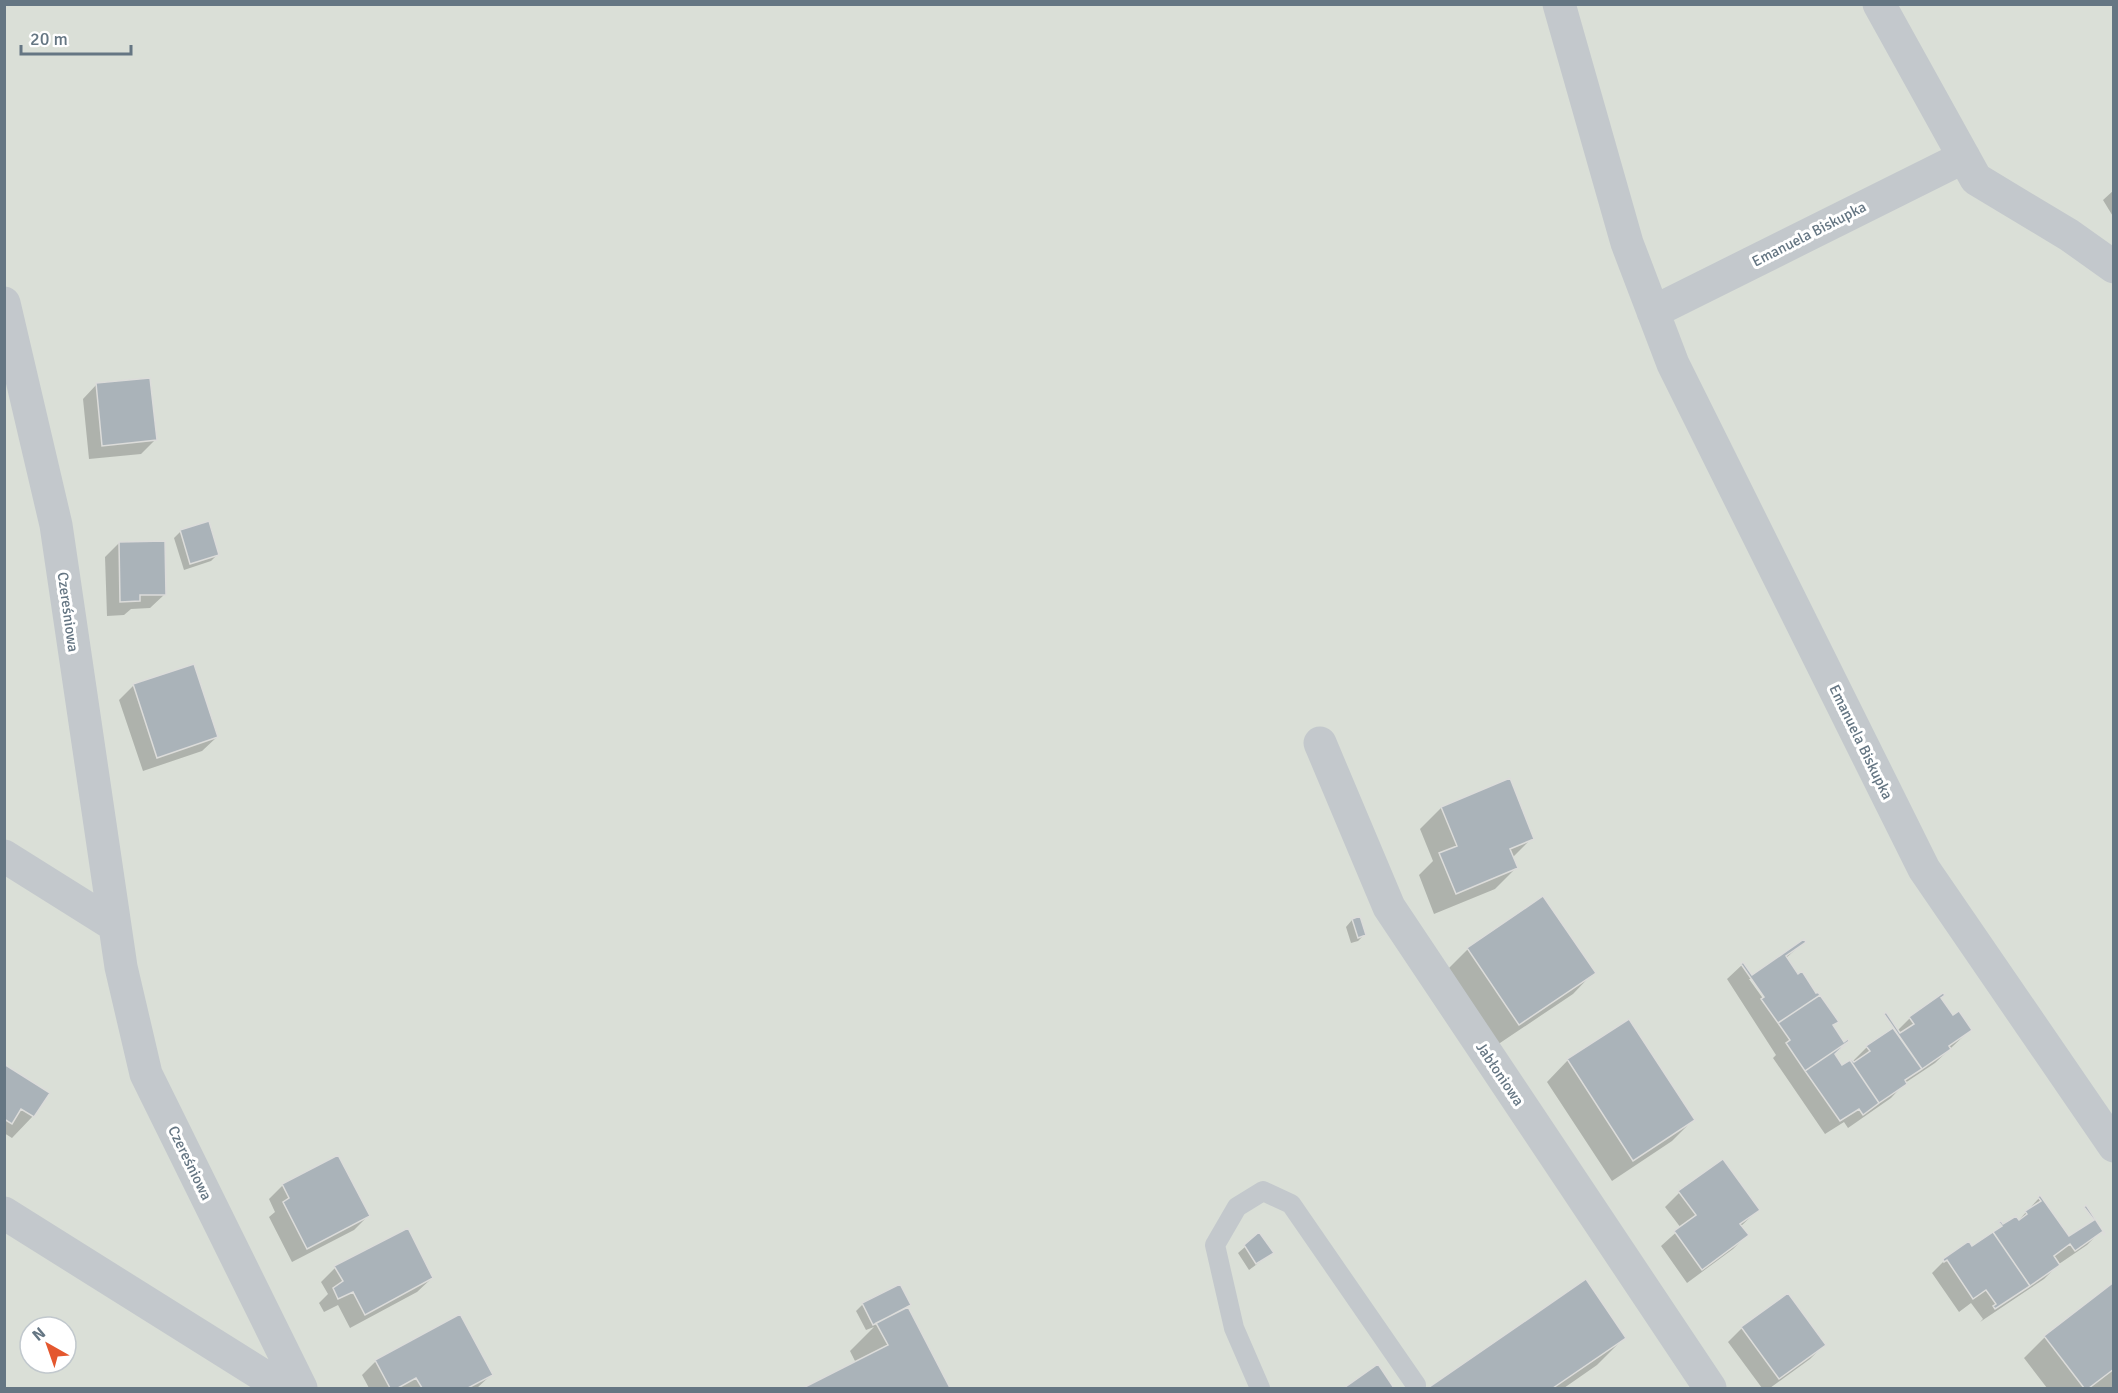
<svg xmlns="http://www.w3.org/2000/svg" width="2118" height="1393" font-family="Signika,sans-serif">
<style>
.green{fill:#dadfd7;fill-rule:evenodd}
.shadow{fill:#0003;fill-rule:evenodd}
.building{fill:#aab3b9;stroke:#dcdcda;stroke-width:1.5}
.lines{fill:none;stroke-linecap:round;stroke-linejoin:round}
.lane{stroke:#c3c8cc;stroke-width:20}
.street{stroke:#c3c8cc;stroke-width:33}
.labels{text-anchor:middle;dominant-baseline:central;stroke-width:6;stroke-linejoin:round;paint-order:stroke}
.street-label{font-size:15px;fill:#657683;stroke:#fff}
</style>
<rect width="100%" height="100%" fill="#fafaf8"/>
<path class="green" d="M5,5h2108v1383h-2108zM30,1327h36v36h-36z"/>
<path class="shadow" d="M2114,190v28l-11,-18z
M97,384l58,56 -14,14 -52,5 -6,-60z
M181,531l37,23 -7,7 -27,9 -10,-32z
M119,543l46,51 -15,14 -19,1 -7,6 -17,1 -2,-59z
M193,666l24,71 -15,14 -59,20 -24,-71 14,-14z
M1441,808l91,30 -20,20 4,10 -21,21 -61,25 -15,-39 14,-14 -13,-32z
M1543,898l51,74 -21,22 -76,51 -50,-75 21,-21z
M1359,918l6,16 -7,7 -7,2 -5,-16 6,-7z
M1804,942l-18,16 51,64 -5,4 11,18 4,-2 -13,13 8,12 10,-5 15,-15 28,-19 2,3 13,-13 30,-19 12,18 18,13 -35,33 -30,20 -14,15 -43,30 -4,-6 -19,12 -52,-76 3,-3 -49,-76 16,-15 9,13zM1749,979h3l17,24 -2,1z
M1628,1021l65,99 -21,21 -60,40 -65,-99 21,-22z
M4,1066l44,28 -15,22 -21,22 -8,-5z
M1722,1161l36,49 -18,17 7,8 -14,14 -46,34 -26,-37 20,-18 -16,-21 14,-14z
M283,1185l85,31 -14,14 -62,32 -23,-45 6,-5 -6,-13z
M2040,1197l28,41 33,-7 -14,14 -28,19 -15,15 -64,43 3,-3 -12,-16 -12,9 -27,-39 14,-14 26,-10 46,-28z
M1259,1235l13,18 -23,17 -11,-17z
M335,1268l97,10 -15,14 -67,36 -12,-23 -14,7 -5,-9 9,-9 -7,-12z
M1585,1281l39,57 -27,27 -33,23h-133z
M2114,1284v103l-67,1 -23,-30 21,-21z
M863,1304l43,3 42,81h-142l50,-25 -6,-12 24,-24 -8,3 -10,-19z
M1742,1328l82,17 -14,14 -40,29h-8l-34,-46z
M376,1361l115,14 -14,13h-108l-7,-13z
M1377,1366l16,22h-47z"/>
<path class="building" d="M150,378l7,62 -55,6 -6,-63z
M209,521l10,34 -29,9 -10,-34z
M165,541l1,54h-26v6l-20,1 -1,-60z
M194,664l24,73 -61,21 -24,-74z
M1510,778l24,61 -24,10 8,19 -62,26 -17,-41 18,-7 -16,-39z
M1543,896l53,77 -77,52 -52,-77z
M1360,916l6,19 -8,3 -6,-19z
M1804,939l2,3 -20,14 12,18 4,-3 14,22 2,-1 2,3 -42,28 -17,-24 3,-2 -23,-33 2,-2 9,13z
M1943,993l2,2 -4,3 12,17 6,-4 13,19 -23,16 2,3 -29,20 -38,-55 2,-2 14,21 14,-9 -5,-7z
M1820,995l19,27 -6,3 11,17 4,-3 1,2 -44,30 -19,-28 4,-3 -12,-17z
M1629,1019l66,101 -62,41 -66,-102z
M1893,1028l29,41 -17,11 2,4 -28,19 -29,-43 1,-1 3,3 16,-11 -4,-5z
M1849,1041l-14,13 7,11 8,-5 29,43 -16,12 -4,-6 -19,12 -35,-50z
M4,1064l46,29 -16,24 -13,-8 -9,15 -8,-5z
M338,1155l32,61 -63,33 -24,-47 6,-4 -7,-14z
M1723,1159l37,51 -20,14 9,11 -47,35 -28,-39 22,-16 -18,-24z
M2040,1195l29,41 25,-16 -10,-13 2,-2 19,29 -1,1 -2,-3 -27,19 -5,-7 -16,12 6,9 -30,21 -37,-54 9,-6 -3,-4 2,-1 2,3 13,-8 3,4 8,-6 -2,-3 16,-10 -3,-4z
M408,1228l25,50 -68,37 -12,-23 -15,7 -5,-11 10,-7 -9,-15z
M1259,1232l15,21 -18,11 -12,-19z
M1993,1232l37,54 -35,23 -2,-3 3,-2 -10,-14 -13,9 -26,-39 -3,2 -1,-3 26,-18 3,5z
M1586,1279l40,59 -73,50h-125z
M2114,1282v87l-25,19h-5l-40,-52z
M900,1284l11,21 -38,20 -11,-22z
M1788,1293l38,52 -47,34 -38,-52z
M908,1307l42,81h-147l85,-43 -12,-22z
M460,1314l33,61 -25,13h-46l-6,-10 -18,10h-8l-15,-28z
M1378,1364l16,24h-50z"/>
<g class="lines">
<path class="lane" d="M1260,1388l-26,-60 -19,-83 22,-38 26,-16 28,13 125,181"/>
<path class="street" d="M1559,4l68,239 46,121 251,505 190,277
M1879,4l97,175 93,56 45,32
M4,303l52,222 65,442 25,107 155,314
M1653,312l311,-155
M1320,743l69,164 321,481
M4,856l110,69
M4,1213l279,175"/>
</g>
<g class="labels">
<g class="street-label">
<text transform="translate(1809 234) rotate(-27)">Emanuela Biskupka</text>
<text transform="translate(68 612) rotate(82)">Czereśniowa</text>
<text transform="translate(1861 742) rotate(64)">Emanuela Biskupka</text>
<text transform="translate(1500 1074) rotate(56)">Jabłoniowa</text>
<text transform="translate(190 1163) rotate(64)">Czereśniowa</text>
</g>
</g>
<rect width="2118" height="1393" fill="none" stroke="#657683" stroke-width="12"/>
<g transform="translate(48 1345) rotate(320)"><circle r="28" fill="#ffffff" stroke="#c1c8cd" stroke-width="1.5"/>
<path d="M0-4.5L10 22L0 15L-10 22Z" fill="#e4572e"/>
<text y="-9" font-size="16" font-weight="bold" text-anchor="middle" fill="#657683">N</text>
</g>
<path d="M21 45v9h110v-9" fill="none" stroke="#657683" stroke-width="3"/>
<text x="30" y="45" font-size="18" fill="#657683" stroke="#ffffff" stroke-width="4.5" paint-order="stroke">20 m</text>
</svg>
